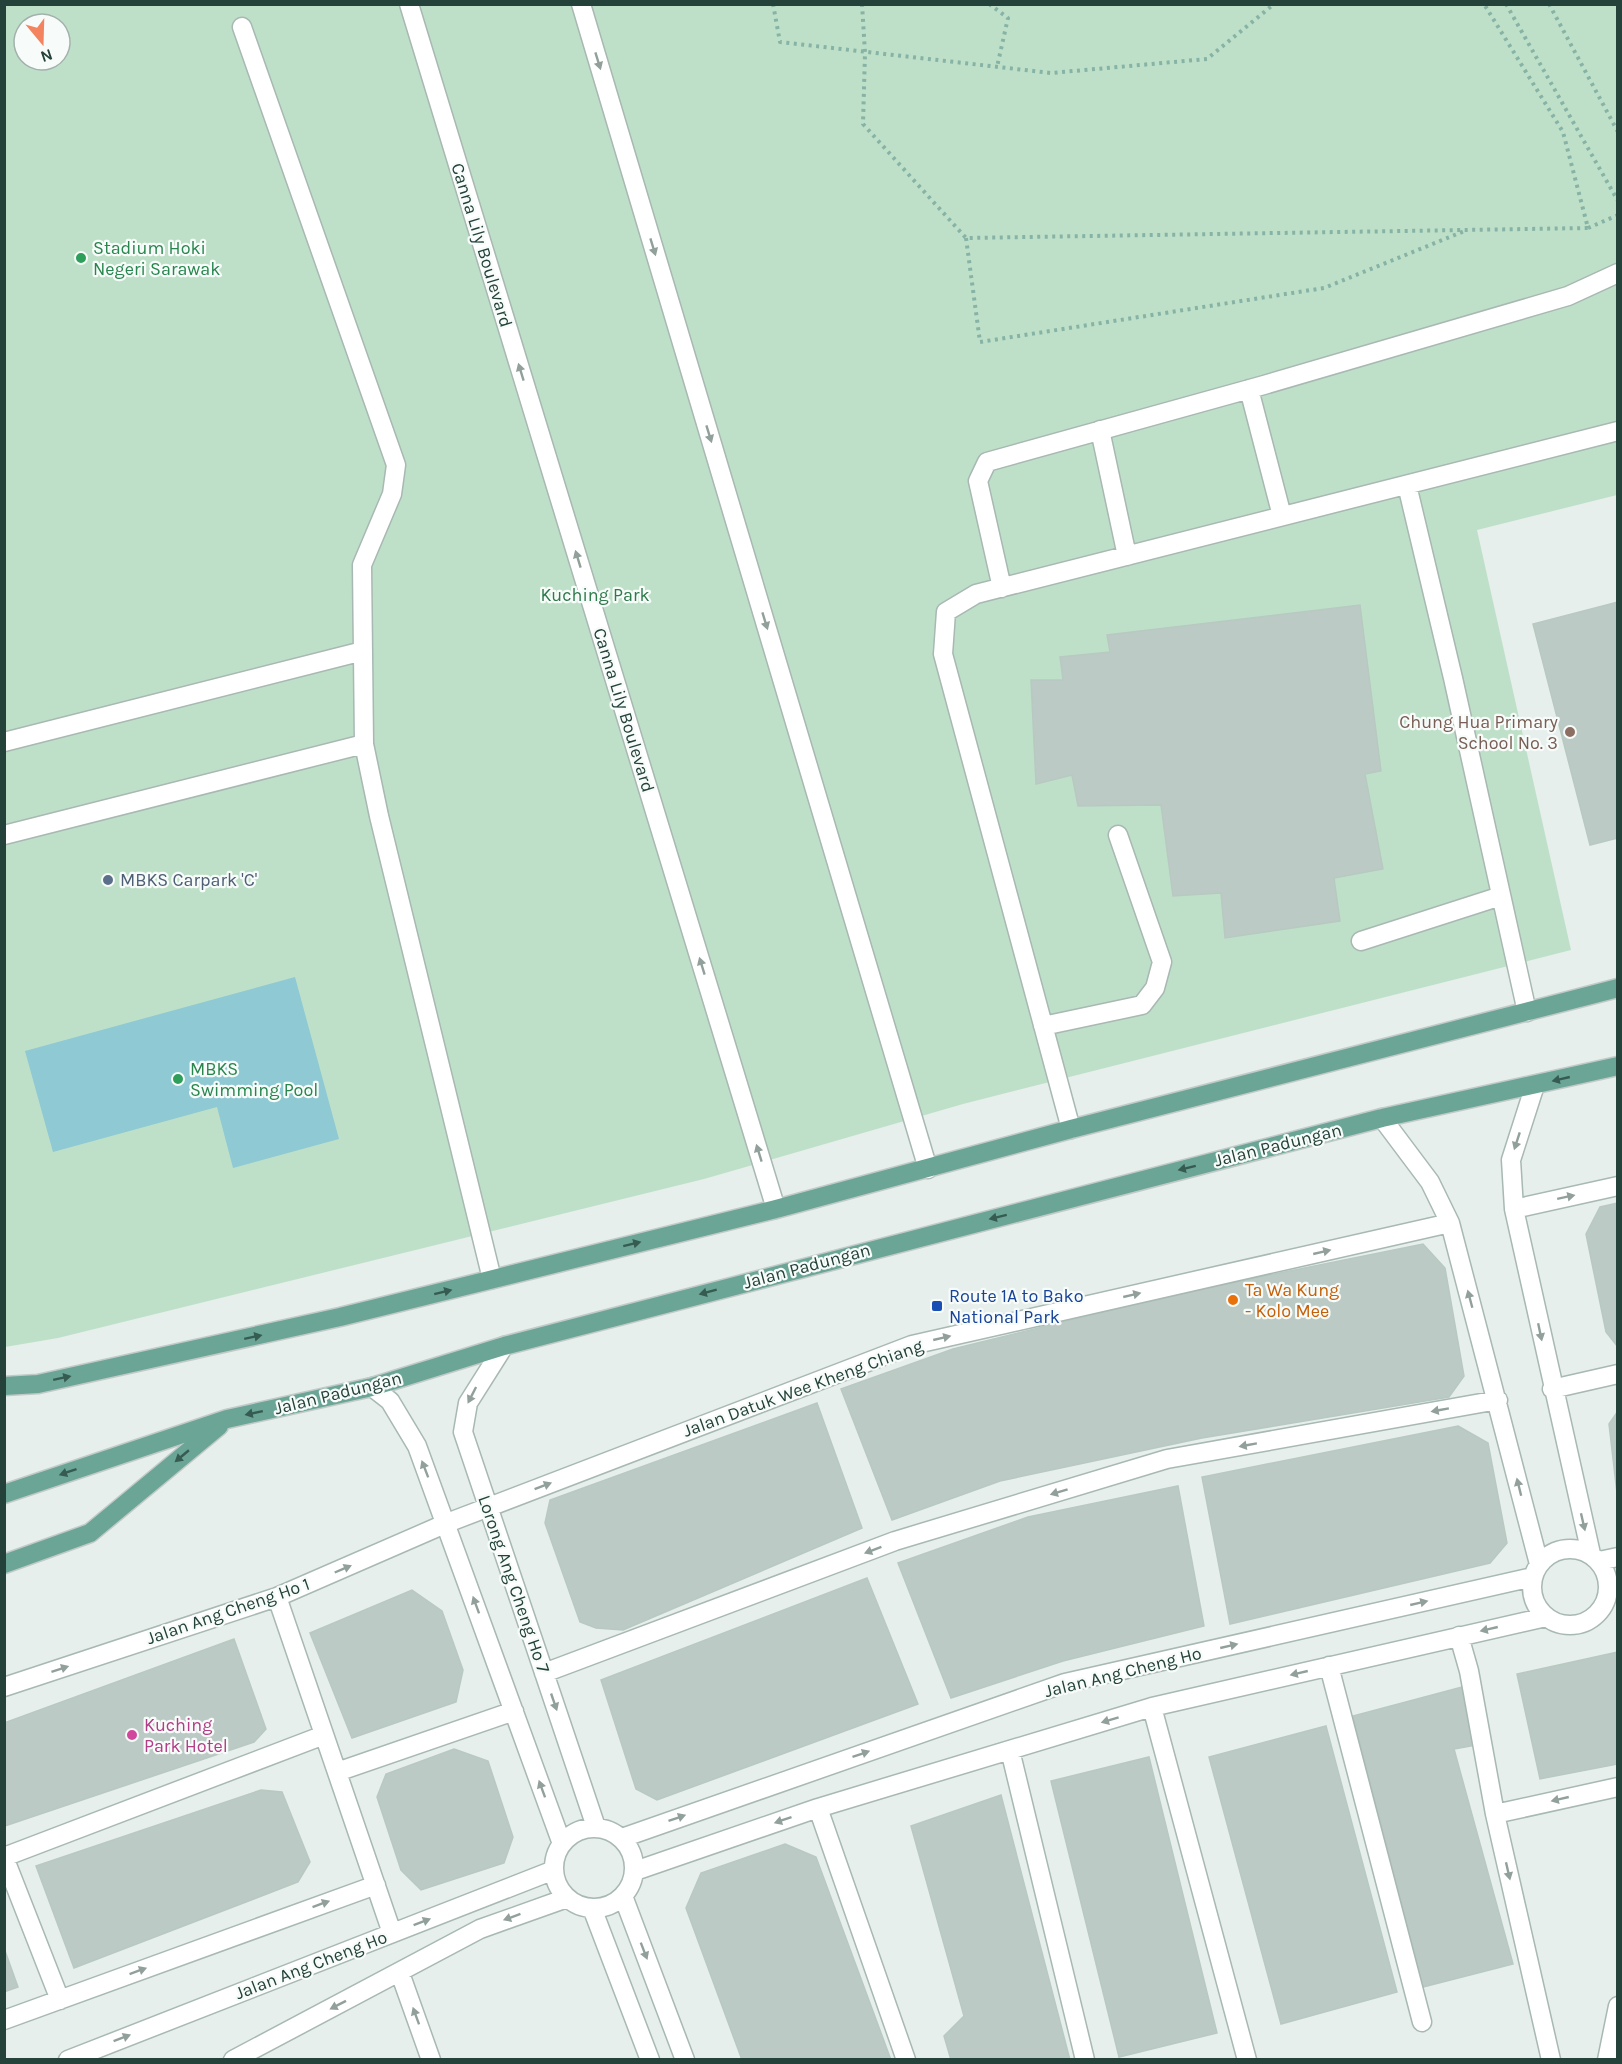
<svg xmlns="http://www.w3.org/2000/svg" width="1622" height="2064" font-family="Karla,sans-serif">
<style>
.green{fill:#bfe0c8;fill-rule:evenodd}
.water{fill:#8ec9d4}
.building{fill:#bbcac4;stroke:#b8c9c2;stroke-width:1.5}
.lines{fill:none;stroke-linecap:round;stroke-linejoin:round}
.minor-casing{stroke:#a8b8b2;stroke-width:21}
.major-casing{stroke:#c2cac8;stroke-width:21}
.path{stroke:#86b3a5;stroke-width:4;stroke-dasharray:3 4.5;stroke-linecap:butt}
.minor{stroke:#fff;stroke-width:18}
.major{stroke:#6aa596;stroke-width:18}
.oneway{fill:#92a09c}
.oneway2{fill:#365b51}
.leisure-dot{fill:#2e9e5b;stroke:#f7fbf9;stroke-width:2}
.education-dot{fill:#8d6e63;stroke:#f7fbf9;stroke-width:2}
.service-dot{fill:#5c6f8a;stroke:#f7fbf9;stroke-width:2}
.food-dot{fill:#e8710a;stroke:#f7fbf9;stroke-width:2}
.transit-dot{fill:#1a4fb4;stroke:#f7fbf9;stroke-width:2}
.hotel-dot{fill:#d1479c;stroke:#f7fbf9;stroke-width:2}
.labels{text-anchor:middle;dominant-baseline:central;stroke-width:4.5;stroke-linejoin:round;paint-order:stroke}
.street-label{font-size:18px;fill:#24423a;stroke:#f7fbf9}
.leisure-label{font-size:18px;fill:#27864d;stroke:#f7fbf9;text-anchor:start}
.park-label{font-size:18px;fill:#2d7a4b;stroke:#f7fbf9}
.education-label{font-size:18px;fill:#785e54;stroke:#f7fbf9;text-anchor:end}
.service-label{font-size:18px;fill:#4e5e75;stroke:#f7fbf9;text-anchor:start}
.food-label{font-size:18px;fill:#c56008;stroke:#f7fbf9;text-anchor:start}
.transit-label{font-size:18px;fill:#164399;stroke:#f7fbf9;text-anchor:start}
.hotel-label{font-size:18px;fill:#b23c85;stroke:#f7fbf9;text-anchor:start}
</style>
<rect width="100%" height="100%" fill="#e6efeb"/>
<path class="green" d="M5,5h1612v490l-140,35 94,420 -608,154 -259,75 -646,159 -53,9zM24,24h36v36h-36z"/>
<path class="water" d="M295,977l44,162 -106,29 -16,-61 -164,45 -28,-101z"/>
<path class="building" d="M1618,602v236l-28,7 -57,-221z
M1360,605l21,166 -16,3 18,95 -49,9 6,43 -115,17 -4,-45 -48,3 -12,-91 -83,1 -6,-31 -36,9 -5,-104h32l-3,-23 50,-5 -3,-17z
M1618,1203v144l-12,-15 -20,-98 14,-27z
M1423,1244l22,24 19,108 -15,21 -247,41 -202,43 -108,39 -51,-131 112,-40 223,-55z
M817,1403l45,125 -239,102 -27,-2 -16,-6 -35,-99 5,-23z
M1618,1411v91l-9,-78z
M1458,1426l30,17 19,100 -17,20 -260,61 -28,-147z
M1178,1486l26,140 -141,35 -112,37 -53,-135 130,-46z
M867,1578l51,126 -261,96 -21,-11 -35,-109z
M412,1590l30,21 21,59 -7,32 -104,36 -42,-105z
M234,1639l32,90 -12,13 -249,84 -1,-103z
M1618,1652v112l-78,15 -23,-105z
M1466,1686l11,59 -23,4 59,215 -90,23 -70,-271z
M1326,1726l71,266 -116,32 -72,-267z
M454,1749l34,12 25,76 -9,26 -83,27 -20,-20 -24,-73 9,-23z
M1149,1757l68,276 -98,24 -68,-276z
M261,1790l21,2 28,70 -12,20 -224,86 -38,-102z
M1001,1795l69,265h-119l-7,-24 20,-20 -53,-190z
M785,1844l31,13 75,203h-149l-56,-152 15,-35z
M4,1948l14,39 -14,5z"/>
<g class="lines">
<g class="minor-casing">
<path id="minor" d="M409,4l367,1205
M581,4l347,1165
M242,27l154,438 -4,29 -30,71 2,179 15,72 113,463
M1249,389l33,127
M1100,430l27,126
M1407,485l46,193 74,334
M1002,588l-24,-107 9,-19 277,-77 304,-89 50,-23
M4,742l359,-91
M4,835l360,-91
M1361,941l140,-45
M1043,1026l99,-21 13,-17 7,-26 -44,-127
M1535,1085l-24,75 3,49 77,345
M1382,1118l48,64 20,41 89,341
M1071,1129l-128,-475 3,-42 30,-18 642,-163
M1514,1209l104,-23
M504,1346l-36,57 -5,29 133,395
M372,1387l18,14 27,45 145,398
M1552,1389l66,-15
M1532 1587a38 38 0 1 1 76 0a38 38 0 1 1-76 0Z
M1599,1561l19,-4
M277,1597l115,336
M1459,1636l10,35 26,143 56,246
M1329,1666l93,356
M544,1673l351,-132 272,-82 331,-59
M4,1687l273,-90 170,-74 465,-178 538,-122
M1152,1707l95,353
M1010,1750l75,310
M337,1772l177,-61
M818,1808l88,252
M1495,1814l123,-27
M554 1868a40 40 0 1 1 80 0a40 40 0 1 1-80 0Z
M622,1838l443,-155 468,-106
M4,1857l320,-122
M4,1857l56,143
M635,1871l183,-63 334,-101 394,-90
M623,1896l62,164
M592,1908l58,152
M400,1973l31,87
M4,2020l372,-135
M68,2060l486,-190
M233,2060l247,-131 87,-31
M1607,2060l11,-54"/>
</g>
<g class="major-casing">
<path id="major" d="M4,1386l34,-2 302,-67 436,-108 295,-80 547,-141
M4,1494l223,-75 145,-32 132,-41 878,-228 236,-52
M4,1564l86,-31 129,-107"/>
</g>
<path class="path" d="M773,4l7,38 271,31 156,-14 67,-55
M862,4l3,49 -2,71 103,114 622,-10 -25,-96 -79,-128
M989,4l19,14 -11,49
M1506,4l112,197
M1549,4l69,128
M1588,228l30,-13
M966,238l14,104 344,-54 143,-58"/>
<use href="#minor" class="minor"/>
<use href="#major" class="major"/>
</g>
<defs><path id="oneway-solid" d="M-6-.8H1V-3.2L6.5 0L1 3.2V.8H-6Z" transform="scale(1.5)"/></defs>
<g class="oneway">
<use href="#oneway-solid" transform="translate(598 61) rotate(73)"/>
<use href="#oneway-solid" transform="translate(653 247) rotate(73)"/>
<use href="#oneway-solid" transform="translate(521 372) rotate(-107)"/>
<use href="#oneway-solid" transform="translate(709 434) rotate(73)"/>
<use href="#oneway-solid" transform="translate(578 559) rotate(-107)"/>
<use href="#oneway-solid" transform="translate(765 621) rotate(73)"/>
<use href="#oneway-solid" transform="translate(702 966) rotate(-107)"/>
<use href="#oneway-solid" transform="translate(1517 1141) rotate(108)"/>
<use href="#oneway-solid" transform="translate(759 1153) rotate(-107)"/>
<use href="#oneway-solid" transform="translate(1566 1197) rotate(-12)"/>
<use href="#oneway-solid" transform="translate(1322 1252) rotate(-13)"/>
<use href="#oneway-solid" transform="translate(1132 1295) rotate(-13)"/>
<use href="#oneway-solid" transform="translate(1470 1299) rotate(-105)"/>
<use href="#oneway-solid" transform="translate(1540 1332) rotate(78)"/>
<use href="#oneway-solid" transform="translate(942 1338) rotate(-13)"/>
<use href="#oneway-solid" transform="translate(472 1395) rotate(117)"/>
<use href="#oneway-solid" transform="translate(1440 1410) rotate(170)"/>
<use href="#oneway-solid" transform="translate(1248 1445) rotate(170)"/>
<use href="#oneway-solid" transform="translate(425 1469) rotate(-111)"/>
<use href="#oneway-solid" transform="translate(543 1486) rotate(-21)"/>
<use href="#oneway-solid" transform="translate(1519 1487) rotate(-104)"/>
<use href="#oneway-solid" transform="translate(1059 1492) rotate(163)"/>
<use href="#oneway-solid" transform="translate(1583 1522) rotate(77)"/>
<use href="#oneway-solid" transform="translate(873 1550) rotate(159)"/>
<use href="#oneway-solid" transform="translate(343 1569) rotate(-23)"/>
<use href="#oneway-solid" transform="translate(1419 1603) rotate(-13)"/>
<use href="#oneway-solid" transform="translate(476 1605) rotate(-110)"/>
<use href="#oneway-solid" transform="translate(1489 1629) rotate(167)"/>
<use href="#oneway-solid" transform="translate(1229 1646) rotate(-13)"/>
<use href="#oneway-solid" transform="translate(60 1669) rotate(-18)"/>
<use href="#oneway-solid" transform="translate(1299 1673) rotate(167)"/>
<use href="#oneway-solid" transform="translate(554 1702) rotate(71)"/>
<use href="#oneway-solid" transform="translate(1110 1720) rotate(163)"/>
<use href="#oneway-solid" transform="translate(861 1754) rotate(-19)"/>
<use href="#oneway-solid" transform="translate(542 1789) rotate(-110)"/>
<use href="#oneway-solid" transform="translate(1560 1799) rotate(167)"/>
<use href="#oneway-solid" transform="translate(677 1818) rotate(-19)"/>
<use href="#oneway-solid" transform="translate(783 1820) rotate(161)"/>
<use href="#oneway-solid" transform="translate(1508 1871) rotate(77)"/>
<use href="#oneway-solid" transform="translate(321 1904) rotate(-20)"/>
<use href="#oneway-solid" transform="translate(512 1917) rotate(160)"/>
<use href="#oneway-solid" transform="translate(422 1922) rotate(-21)"/>
<use href="#oneway-solid" transform="translate(644 1951) rotate(69)"/>
<use href="#oneway-solid" transform="translate(138 1971) rotate(-20)"/>
<use href="#oneway-solid" transform="translate(338 2005) rotate(153)"/>
<use href="#oneway-solid" transform="translate(416 2016) rotate(-110)"/>
<use href="#oneway-solid" transform="translate(122 2038) rotate(-21)"/>
</g>
<g class="oneway2">
<use href="#oneway-solid" transform="translate(1561 1079) rotate(167)"/>
<use href="#oneway-solid" transform="translate(1187 1168) rotate(166)"/>
<use href="#oneway-solid" transform="translate(998 1217) rotate(166)"/>
<use href="#oneway-solid" transform="translate(632 1244) rotate(-14)"/>
<use href="#oneway-solid" transform="translate(443 1292) rotate(-14)"/>
<use href="#oneway-solid" transform="translate(708 1292) rotate(165)"/>
<use href="#oneway-solid" transform="translate(253 1337) rotate(-12)"/>
<use href="#oneway-solid" transform="translate(62 1378) rotate(-12)"/>
<use href="#oneway-solid" transform="translate(254 1413) rotate(168)"/>
<use href="#oneway-solid" transform="translate(182 1456) rotate(140)"/>
<use href="#oneway-solid" transform="translate(68 1472) rotate(161)"/>
</g>
<g class="leisure-dot">
<circle cx="81" cy="258" r="6"/>
<circle cx="178" cy="1079" r="6"/>
</g>
<circle class="education-dot" cx="1570" cy="732" r="6"/>
<circle class="service-dot" cx="108" cy="880" r="6"/>
<circle class="food-dot" cx="1233" cy="1300" r="6"/>
<rect class="transit-dot" x="931" y="1300" width="12" height="12" rx="3"/>
<circle class="hotel-dot" cx="132" cy="1735" r="6"/>
<g class="labels">
<g class="street-label">
<text transform="translate(482 245) rotate(73)">Canna Lily Boulevard</text>
<text transform="translate(624 710) rotate(73)">Canna Lily Boulevard</text>
<text transform="translate(1278 1145) rotate(-14)">Jalan Padungan</text>
<text transform="translate(807 1266) rotate(-15)">Jalan Padungan</text>
<text transform="translate(803 1388) rotate(-20)">Jalan Datuk Wee Kheng Chiang</text>
<text transform="translate(338 1393) rotate(-14)">Jalan Padungan</text>
<text transform="translate(514 1584) rotate(71)">Lorong Ang Cheng Ho 7</text>
<text transform="translate(228 1611) rotate(-19)">Jalan Ang Cheng Ho 1</text>
<text transform="translate(1123 1672) rotate(-14)">Jalan Ang Cheng Ho</text>
<text transform="translate(311 1965) rotate(-21)">Jalan Ang Cheng Ho</text>
</g>
<g class="leisure-label">
<text x="93" y="248">Stadium Hoki<tspan x="93" dy="21">Negeri Sarawak</tspan></text>
<text x="190" y="1069">MBKS<tspan x="190" dy="21">Swimming Pool</tspan></text>
</g>
<g class="park-label">
<text x="595" y="595">Kuching Park</text>
</g>
<g class="education-label">
<text x="1558" y="722">Chung Hua Primary<tspan x="1558" dy="21">School No. 3</tspan></text>
</g>
<g class="service-label">
<text x="120" y="880">MBKS Carpark 'C'</text>
</g>
<g class="food-label">
<text x="1245" y="1290">Ta Wa Kung<tspan x="1245" dy="21">- Kolo Mee</tspan></text>
</g>
<g class="transit-label">
<text x="949" y="1296">Route 1A to Bako<tspan x="949" dy="21">National Park</tspan></text>
</g>
<g class="hotel-label">
<text x="144" y="1725">Kuching<tspan x="144" dy="21">Park Hotel</tspan></text>
</g>
</g>
<rect width="1622" height="2064" fill="none" stroke="#24423a" stroke-width="12"/>
<g transform="translate(42 42) rotate(161)"><circle r="28" fill="#f7fbf9" stroke="#a3b1ad" stroke-width="1.5"/>
<path d="M0-4.5L10 22L0 15L-10 22Z" fill="#f4845f"/>
<text y="-9" font-size="16" font-weight="bold" text-anchor="middle" fill="#24423a">N</text>
</g>
</svg>
